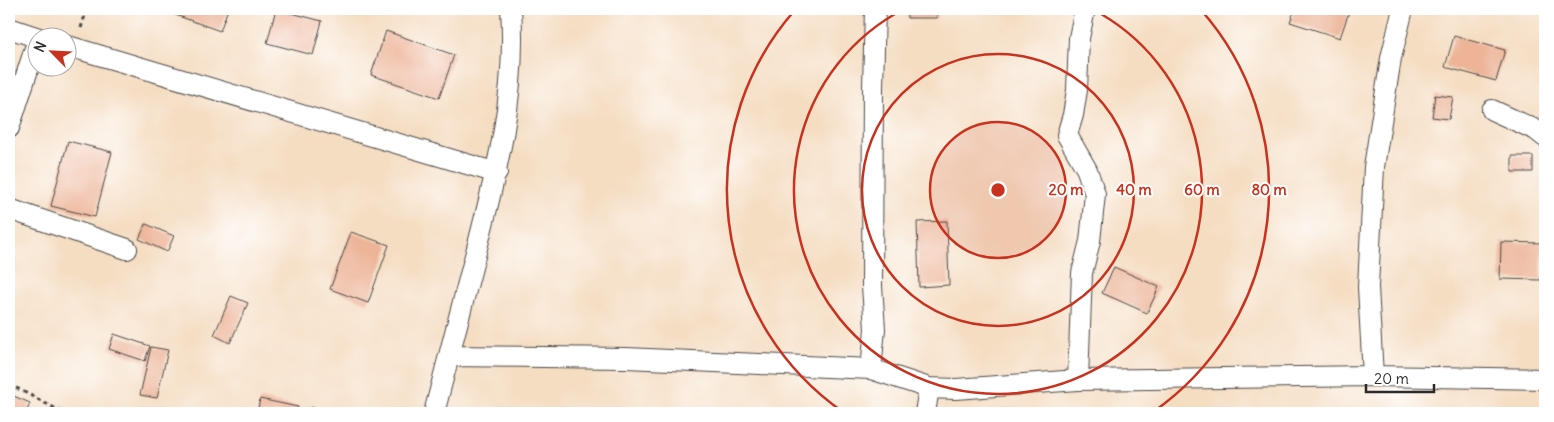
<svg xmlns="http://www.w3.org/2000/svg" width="1554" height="422" font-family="Delius,sans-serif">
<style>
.building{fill:#edb498}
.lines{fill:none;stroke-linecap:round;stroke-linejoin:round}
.street-casing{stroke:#494642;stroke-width:22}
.path{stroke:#494642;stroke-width:3;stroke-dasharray:4 4;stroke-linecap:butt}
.street{stroke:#fff;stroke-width:20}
.ring{fill:none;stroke:#c8321e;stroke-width:2.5}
.centre{fill:#c8321e;stroke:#fff;stroke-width:2.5}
.ring-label{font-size:15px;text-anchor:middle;font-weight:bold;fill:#c8321e;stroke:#fff;stroke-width:4;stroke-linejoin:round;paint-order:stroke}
</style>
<rect width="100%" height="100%" fill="#fff"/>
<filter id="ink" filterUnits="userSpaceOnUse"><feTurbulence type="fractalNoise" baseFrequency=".02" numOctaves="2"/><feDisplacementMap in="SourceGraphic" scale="10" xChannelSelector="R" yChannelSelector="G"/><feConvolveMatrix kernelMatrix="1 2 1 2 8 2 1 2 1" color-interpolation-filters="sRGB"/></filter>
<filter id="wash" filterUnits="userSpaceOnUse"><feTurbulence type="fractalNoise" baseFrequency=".0096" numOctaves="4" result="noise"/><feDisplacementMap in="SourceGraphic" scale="20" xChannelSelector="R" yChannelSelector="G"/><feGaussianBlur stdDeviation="1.12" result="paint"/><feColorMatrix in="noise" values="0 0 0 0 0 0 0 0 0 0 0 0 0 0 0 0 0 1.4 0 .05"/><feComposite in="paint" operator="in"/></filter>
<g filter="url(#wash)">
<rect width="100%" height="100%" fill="#f5ddc2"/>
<g id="blocks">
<path class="building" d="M159,9h69l-8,22z
M276,9l46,12 -9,34 -46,-12z
M907,9h30v9h-30z
M1295,9h55l-10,29 -50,-16z
M386,31l68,24 -15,43 -68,-23z
M1454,36l51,14 -9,31 -51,-14z
M1435,95l18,2 -4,22 -17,-2z
M68,141l44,11 -17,65 -44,-11z
M1512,156h21v16h-21z
M947,221l2,64 -30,2 -2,-65z
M146,224l28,12 -7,16 -28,-13z
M351,232l38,13 -21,58 -38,-14z
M1501,242l41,1 -1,37 -41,-1z
M1114,267l45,20 -12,26 -45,-20z
M231,296l17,7 -18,40 -16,-8z
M114,334l36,12 -5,15 -36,-12z
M151,347l17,3 -11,48 -17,-3z
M9,394l21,9 -4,10h-17z
M260,399l38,8 -1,6h-40z
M311,407l18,6h-20z"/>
</g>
</g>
<g filter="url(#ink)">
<use href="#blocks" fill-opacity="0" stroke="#494642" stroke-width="1"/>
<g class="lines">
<g class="street-casing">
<path id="street" d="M9,28l30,10
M68,46l429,127
M1492,110l44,20 9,7
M9,128l29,-89
M9,209l118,40
M449,356l177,2 245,11 4,-40 -3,-43 1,-199 2,-78
M871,369l58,19 27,1 122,-9 295,-4 172,3
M1373,376l-5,-89 6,-120 17,-109 12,-49
M1078,380l4,-107 8,-32 5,-47 -8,-24 -20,-35 6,-20 4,-25 2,-52 6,-29
M434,413c14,-53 28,-107 42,-161 21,-81 41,-159 35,-243
M925,413l4,-25"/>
</g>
<path class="path" d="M81,28l6,-19
M9,384l55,29"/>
<use href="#street" class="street"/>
</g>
</g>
<circle cx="998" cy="190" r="68" fill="#c8321e" fill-opacity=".12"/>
<g class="ring">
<circle cx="998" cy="190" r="68"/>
<circle cx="998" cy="190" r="136"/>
<path d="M1092 9A204 204 0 1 1 904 9"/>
<path d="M843 412A271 271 0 0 1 795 10M1201 10A271 271 0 0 1 1153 412"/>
</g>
<circle cx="998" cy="190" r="8" class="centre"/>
<g class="ring-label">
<text x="1066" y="195">20 m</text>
<text x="1134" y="195">40 m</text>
<text x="1202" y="195">60 m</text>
<text x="1269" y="195">80 m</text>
</g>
<rect width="1554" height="422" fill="none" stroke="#fff" stroke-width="30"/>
<g transform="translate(52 52) rotate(294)"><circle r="24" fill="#ffffff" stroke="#aaaaaa"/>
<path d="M0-4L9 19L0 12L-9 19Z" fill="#c8321e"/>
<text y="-8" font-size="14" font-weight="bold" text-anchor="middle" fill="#2b2b2b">N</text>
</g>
<path d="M1366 384v8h68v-8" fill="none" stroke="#2b2b2b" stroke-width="2.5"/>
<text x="1374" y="384" font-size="15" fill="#2b2b2b" stroke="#ffffff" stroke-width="4" paint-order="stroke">20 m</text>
</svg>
